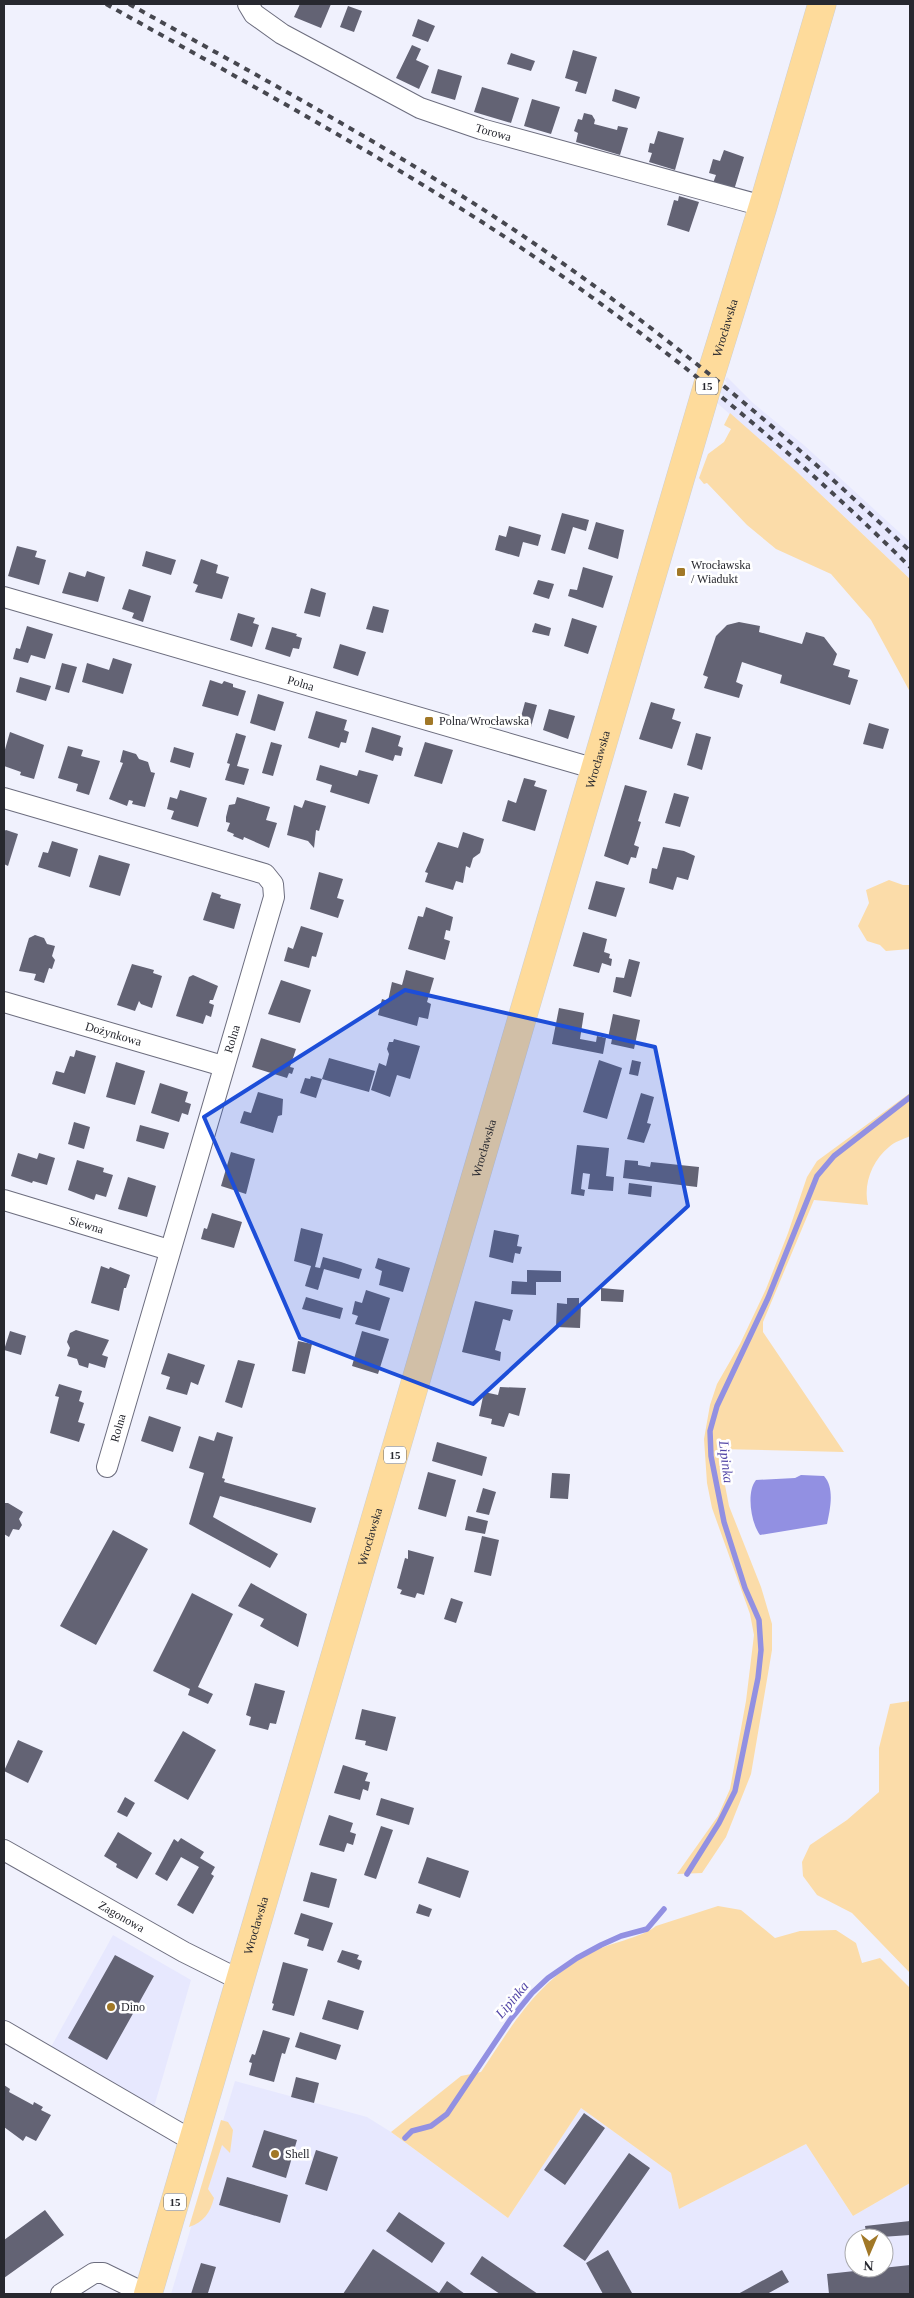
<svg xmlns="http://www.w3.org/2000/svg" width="914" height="2298" font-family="'Times New Roman',serif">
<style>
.built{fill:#e7e8fe;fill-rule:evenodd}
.green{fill:#fbdca9}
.water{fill:#9290e2}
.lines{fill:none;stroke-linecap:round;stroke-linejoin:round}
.stream{stroke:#9290e2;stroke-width:5.5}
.building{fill:#636374}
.minor-casing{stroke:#6c6d7e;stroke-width:22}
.primary-casing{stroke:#cfd0d1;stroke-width:29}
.minor{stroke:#fff;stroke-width:20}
.primary{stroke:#fedb9b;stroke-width:28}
.rail{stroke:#46474f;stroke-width:4;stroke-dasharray:6 6;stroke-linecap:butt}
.marked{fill:#1d4ed8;fill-opacity:0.2;stroke:#1d4ed8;stroke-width:4;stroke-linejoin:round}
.poi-dot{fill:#a17827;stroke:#fff;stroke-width:2}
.labels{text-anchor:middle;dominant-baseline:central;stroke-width:5;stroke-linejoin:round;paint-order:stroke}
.shield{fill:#fff;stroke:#68686d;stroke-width:1}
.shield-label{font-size:11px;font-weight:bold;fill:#27282f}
.street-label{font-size:12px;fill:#27282f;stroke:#fff}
.poi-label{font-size:12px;fill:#27282f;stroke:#fff;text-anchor:start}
.water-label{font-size:14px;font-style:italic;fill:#5246a6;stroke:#fff}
</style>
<rect width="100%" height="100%" fill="#f0f1fd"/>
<path class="built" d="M727,377l26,26 52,43 105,96v37l-114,-108 -79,-68 6,-8 -3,-3 7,-9 -2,-3z
M113,1935l78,45 -37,127 -103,-60z
M235,2081l132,36 24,15 117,86 73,-110 90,65 8,36 127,-65 47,72 57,-33v111h-739zM854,2238h30v30h-30z"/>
<path class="green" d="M730,413l66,58 114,108v113l-39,-72 -40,-46 -55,-25 -29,-24 -40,-42 -3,1 -5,-6 9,-24 16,-12 7,-13 -7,-4z
M889,880l14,5h7v64l-24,2 -6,-6 -13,-4 -9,-15 11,-23 -3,-13z
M910,1093v43c-6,3 -16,6 -21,11 -17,14 -26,37 -21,58l-54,-5 -51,122v10l81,120 -126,-3 11,57 32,81 11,37v26l-21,124 -25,63 -24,36 -25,1 41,-58 12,-27 16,-88 8,-66 -4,-21 -38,-106 -5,-25 -3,-44 6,-34 7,-21 23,-40 26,-55 22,-56 19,-56 10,-16z
M910,1701v272l-58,-60 -35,-18 -14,-19 -1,-14 8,-17 37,-25 32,-28v-44l11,-44z
M718,1906l23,4 34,28 25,-7 36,-1 20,13 6,20 18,-5 30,30v195l-57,33 -47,-72 -127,65 -8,-36 -90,-65 -73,110 -117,-86 70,-56 20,-4c32,-48 55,-89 107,-118 19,-11 54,-16 68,-28z
M221,2120l7,2 5,8 -3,23 -8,-8 -14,44 6,9c-4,15 -10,24 -25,29z"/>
<path class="water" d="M801,1475l23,1c11,12 6,34 3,48l-67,11c-9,-12 -14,-43 -4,-55l39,-2z"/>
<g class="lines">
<path class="stream" d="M687,1874l32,-51 16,-32 23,-113 3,-28 -2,-30 -14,-32 -21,-66 -13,-66 -1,-25 7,-25 51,-108 49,-122 17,-20 76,-59
M405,2138l7,-7 19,-5 16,-12 63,-94 22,-27 16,-15 29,-20 24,-13 20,-9 26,-7 17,-20"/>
</g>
<path class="building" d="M300,4h31l-10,24 -27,-11z
M348,6l14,5 -8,21 -14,-5z
M418,19l17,7 -7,16 -16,-6z
M412,45l9,4 -5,11 13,6 -10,23 -23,-11z
M573,50l24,7 -11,37 -11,-3 3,-9 -13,-4z
M511,53l24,8 -4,10 -24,-7z
M438,69l24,7 -7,24 -24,-7z
M482,87l37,11 -8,25 -37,-11z
M615,89l25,8 -4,12 -24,-8z
M532,99l28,8 -9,27 -27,-8z
M584,113l8,2 3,5 -1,4 23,6 1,-4 10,2 -8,27 -44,-13 2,-9 -4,-2 4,-12 4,1z
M658,131l26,7 -9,32 -26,-8 3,-9 -4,-1 2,-9 4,1z
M724,150l20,7 -10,33 -21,-7 3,-8 -7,-2 4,-14 7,2z
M679,196l20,6 -10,30 -22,-7 7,-25 4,1z
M562,513l27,7 -3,11 -13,-4 -8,27 -14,-4z
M596,522l28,8 -6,29 -30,-10z
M509,526l32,9 -3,11 -15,-4 -4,15 -24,-7 4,-15 7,2z
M17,546l20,5 -2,6 11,3 -7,25 -31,-9z
M146,551l30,9 -5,15 -29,-9z
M201,559l17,6 -2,8 13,4 -7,22 -27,-7 3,-7 -5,-2z
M583,567l30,9 -10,32 -35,-12 2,-7 7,1z
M87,571l18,6 -7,25 -36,-9 7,-21 16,5z
M538,580l16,4 -5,15 -16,-5z
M311,588l15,5 -6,24 -16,-4z
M129,589l22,7 -8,26 -11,-4 2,-5 -12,-4z
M373,606l16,4 -6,23 -17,-4z
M238,613l17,5 -2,5 6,2 -7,22 -22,-7z
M572,618l25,8 -9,28 -24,-8z
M739,622l21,4 -1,6 43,12 4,-12 18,5 13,17 -4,11 17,5 -2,7 10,3 -8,25 -70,-22 2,-8 -40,-13 -6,20 7,3 -4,13 -35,-10 4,-11 -5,-2 13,-39 11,-11z
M535,623l16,5 -2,8 -17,-4z
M27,626l26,8 -8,25 -14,-4 -3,8 -15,-4 3,-11 4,1z
M272,627l25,7 -1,2 6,2 -3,11 -6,-1 -3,9 -25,-8z
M340,644l26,8 -8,24 -25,-8z
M113,658l19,6 -9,30 -41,-12 5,-19 22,7z
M62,663l15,4 -8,26 -14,-4z
M20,677l31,9 -5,15 -30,-9z
M210,680l12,4 2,-3 9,3v3l13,4 -8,25 -36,-10z
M258,694l26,8 -9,29 -25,-8z
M525,702l12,3 -6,22 -12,-3z
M651,702l24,7 -3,10 9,3 -9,27 -33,-10z
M549,709l26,7 -7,23 -25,-9z
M316,711l31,9 -3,10 5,2 -3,11 -5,-1 -2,6 -31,-10z
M869,723l20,6 -6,20 -20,-5z
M372,727l29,9 -3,10 5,2 -2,8 -6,-1 -2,6 -28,-9z
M10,732l34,13 -10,34 -14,-4 1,-3 -17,-6v-13z
M236,733l10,3 -9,30 12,3 -5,16 -19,-5 5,-16 -3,-1z
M696,733l15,4 -9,33 -15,-5z
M271,742l11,3 -9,31 -11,-3z
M425,742l28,8 -11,34 -28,-8z
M68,746l15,4 -2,6 19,5 -11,34 -13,-4 2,-7 -20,-6z
M174,747l20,6 -4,15 -20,-6z
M123,750l13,4 3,5 9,3 3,10 4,1 -10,34 -13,-3 1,-3 -4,-1 -2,6 -18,-7 14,-36 -3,-1z
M320,765l37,11 2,-6 19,5 -9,29 -39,-12 2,-7 -16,-5z
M524,778l12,3 -2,5 13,4 -12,41 -33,-10 6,-21 8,3z
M625,785l22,6 -9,30 3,1 -7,23 5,2 -3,11 -5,-1 -3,8 -24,-9z
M180,790l27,8 -9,29 -27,-8 3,-8 -7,-2 3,-12 7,2z
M674,793l15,4 -9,30 -15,-4z
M237,797l33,10 -4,13 11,3 -8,25 -25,-11 -1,3 -10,-4 1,-2 -7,-3 3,-8 -4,-1v-5l3,-12 6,-1z
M305,800l21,6 -7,25 -3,-1 -2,18 -6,-7 -21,-6 7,-30 8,3z
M6,830l12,4 -10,32 -4,-2v-33z
M463,832l21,7 -4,14 -7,5 -3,10 -4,-2 -3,17 -7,-2 -3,9 -28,-8 3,-9 -3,-1 13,-30 20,6z
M52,841l26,8 -8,28 -32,-10 5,-15 5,1z
M663,847l21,4 11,5 -7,24 -11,-3 -4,13 -24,-7 3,-15 5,1z
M99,855l31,9 -10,32 -31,-9z
M319,872l24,7 -6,19 7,2 -6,18 -28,-9z
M596,881l29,7 -9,29 -28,-8z
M212,892l9,3 -1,3 21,6 -7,25 -31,-9z
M426,907l27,10 -3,14 -4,-1 -2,9 6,2 -5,19 -37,-11 10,-33 5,1z
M301,926l22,7 -7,24 -4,-1 -3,12 -25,-7 4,-14 5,2z
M583,932l24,7 -3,13 6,2 -1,4 3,1 -1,7 -9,-3 -3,10 -26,-7z
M35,935l9,3 3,6 8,2 -3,10 3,4 -3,9 -3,-1 -5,15 -10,-3 2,-6 -17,-3 10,-33z
M629,959l11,3 -9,35 -18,-5 3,-15 8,1z
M132,964l22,6 -1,3 9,3 -10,32 -11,-4 -2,-3 -4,10 -18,-6z
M406,970l28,8 -7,24 4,2 -3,15 -9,-2 -2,9 -39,-11 4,-16 6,2 4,-19 10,3z
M193,975l25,11 -5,14h-3l-1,3 5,2 -3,12 -5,-2 -3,9 -27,-8 13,-39z
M281,980l30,10 -11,33 -32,-9z
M559,1008l25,5 -4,26 16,3 1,-6 9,2 -3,16 -51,-10z
M613,1014l27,6 -6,29 -23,-5 1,-5 -4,-1z
M261,1038l35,11 -6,18 4,1 -2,6 -3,-1 -2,5 -35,-11z
M394,1039l26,7 -10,33 -13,-4 -7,22 -19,-7 8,-27 7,3 3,-12 -2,-5 2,-7h4z
M76,1050l20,6 -11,38 -33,-10 4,-13 8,2 6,-17 4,1z
M329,1058l46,13 -6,21 -47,-13z
M599,1060l23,8 -15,51 -24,-7z
M632,1060l9,2 -3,14 -9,-2z
M116,1062l29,9 -10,34 -29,-8z
M311,1076l11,3 -6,19 -16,-5 5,-15 5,1z
M160,1083l28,9 -3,10 6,2 -3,11 -6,-2 -3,9 -28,-9z
M258,1092l25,7 -1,16 -4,1 -5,17 -33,-10 4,-12 7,2z
M641,1093l13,4 -7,26 4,1 -7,19 -17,-4z
M74,1122l16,5 -6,22 -16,-5z
M140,1125l29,8 -5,16 -28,-8z
M577,1145l32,3 -3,28 8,1 -1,14 -25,-2 2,-15 -7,-1 -2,16 4,1 -1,6 -13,-2z
M231,1152l24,7 -9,35 -25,-8z
M18,1153l19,6 2,-6 16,5 -8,27 -14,-4 -1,2 -21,-7z
M77,1160l27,8 -1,4 10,3 -7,22 -10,-3 -2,6 -26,-10z
M625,1160l13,1v4l12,2 1,-5 48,5 -2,20 -74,-9z
M128,1177l28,9 -9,31 -29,-8z
M629,1183l23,3 -1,11 -23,-3z
M212,1213l30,9 -8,26 -33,-9 3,-11 3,1z
M301,1228l22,6 -8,33 5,1 3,-11 18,5 21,7 -3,10 -35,-10 -6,21 -13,-4 6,-20 -17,-5z
M494,1230l25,5 -2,11 5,1 -2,7 -5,-1 -2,10 -24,-6z
M378,1258l32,10 -7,24 -24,-7 3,-14 -7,-3z
M101,1266l8,3 1,-2 20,8 -4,13h-2l-5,23 -28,-8z
M527,1270l34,1v11h-25v13l-25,-1 1,-13 15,1z
M601,1288l23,2 -1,12 -22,-1z
M366,1290l24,8 -10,33 -25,-7 3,-8 -6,-2 3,-13 7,2z
M306,1297l37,11 -3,11 -38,-10z
M567,1298h12v6h2l-1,24 -24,-1 1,-24 10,1z
M475,1301l38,9 -3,11 -7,-2 -8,31 6,2 -1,9 -38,-9z
M76,1330l33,10 -7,15 6,2 -3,11 -16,-5 -1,5 -9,-3 -2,-6 -10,-3 3,-8 -3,-6 3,-9z
M10,1331l16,5 -5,19 -17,-5z
M362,1331l27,8 -11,35 -26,-8z
M298,1341l14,3 -7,30 -13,-3z
M168,1353l37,12 -7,20 -7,-3 -4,13 -21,-6 4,-12 -9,-3z
M238,1360l17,4 -13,44 -17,-6z
M59,1384l23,7 -3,10 5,2 -6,19 7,2 -6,18 -29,-9 9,-36 -4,-1z
M500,1387l26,1 -7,28 -10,-3 -5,14 -13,-3 1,-5 -13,-3 5,-24 14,3z
M149,1416l32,11 -8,25 -32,-11z
M217,1432l16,5 -11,41 3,1 -1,3 92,26 -5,15 -91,-27 -7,21 65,37 -8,14 -81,-44 15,-51 -15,-5 10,-32 15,5z
M437,1442l50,15 -5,19 -50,-15z
M428,1472l28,8 -10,37 -28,-8z
M552,1473l18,1 -2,25 -18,-1z
M483,1488l13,4 -7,23 -13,-3z
M4,1503h4l15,9 -4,7 3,6 -3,5 -6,-1 -4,8 -5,-3z
M468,1516l20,5 -3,13 -20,-4z
M113,1530l35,19 -52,96 -36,-19z
M482,1536l17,4 -8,36 -17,-4z
M408,1550l26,7 -10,38 -7,-2 -2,5 -15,-4 2,-4 -5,-2 8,-30 3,1z
M251,1583l56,31 -9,33 -38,-21 4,-7 -26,-13z
M192,1593l41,21 -35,73 15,7 -5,10 -20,-9 2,-6 -37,-18z
M451,1598l12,4 -7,21 -12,-4z
M255,1683l30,8 -9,33 -6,-1 -2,7 -19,-5 2,-8 -5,-2z
M362,1709l34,8 -9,34 -22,-6 1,-4 -11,-2z
M183,1731l33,19 -28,50 -34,-19z
M18,1740l25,11 -15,32 -24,-12z
M343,1765l25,8 -3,8 5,1 -2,9 -5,-2 -3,11 -26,-7z
M125,1797l10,6 -8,14 -10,-5z
M381,1798l33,10 -5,17 -33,-10z
M329,1815l24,8 -3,9 6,2 -3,11 -6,-2 -3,9 -25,-7z
M381,1826l12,4 -17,49 -12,-4z
M118,1832l34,21 -15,26 -21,-12 1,-3 -13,-8z
M181,1838l23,14 -4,6 15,9 -4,7 3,2 -21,38 -16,-9 22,-38 -18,-10 -14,24 -12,-7 19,-35 4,3z
M427,1857l42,14 -9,27 -42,-15z
M311,1872l26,7 -8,29 -26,-7z
M419,1904l13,5 -3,8 -13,-4z
M301,1913l32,10 -10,28 -16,-5 2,-7 -15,-5z
M342,1950l17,5 -2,4 5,2 -3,9 -22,-8z
M115,1955l39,21 -47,84 -39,-22z
M283,1962l25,7 -14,47 -22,-6 2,-6 -2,-1z
M328,2000l36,11 -6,19 -36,-11z
M263,2030l27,8 -5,16 -3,-1 -8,29 -25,-7 3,-12 -3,-1 3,-8 3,1z
M300,2032l41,13 -5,15 -41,-13z
M296,2077l23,6 -5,20 -23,-6z
M4,2085l6,4 -1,3 24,13 1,-3 9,5 -2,3 10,5 -15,26 -10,-5 -3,5 -19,-14z
M584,2113l21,15 -40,57 -21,-15z
M264,2130l33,10 -11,38 -34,-11z
M316,2150l22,7 -11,34 -22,-7z
M629,2153l21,15 -65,93 -22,-15z
M227,2177l61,18 -8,28 -61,-18z
M45,2210l19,25 -60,43v-38z
M399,2212l46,31 -13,20 -46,-32z
M910,2221v14l-43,3 -2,-12z
M373,2249l66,44 8,-12 18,13h-122z
M608,2250l24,43 -3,1h-26l-17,-31z
M482,2256l29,20 27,18h-38l-30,-20z
M201,2263l15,4 -8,26 4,1h-21z
M910,2265v29h-81l-2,-20z
M782,2270l7,12 -22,12h-29z"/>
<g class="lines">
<g class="minor-casing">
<g id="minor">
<path id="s1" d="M248,4l6,10 28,20 138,74 61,21 282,77"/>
<path id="s2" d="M4,597l592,172"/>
<path d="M4,798l261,76 8,10 1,13 -167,570"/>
<path id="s3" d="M4,1002l219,64"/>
<path id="s4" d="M4,1200l165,50"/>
<path id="s5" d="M4,1850l180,102 56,28"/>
<path d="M4,2031l189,110"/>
<path d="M61,2294l33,-21h9l43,21"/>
</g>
</g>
<g class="primary-casing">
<g id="primary">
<path id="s6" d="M148,2294l560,-1910 55,-178 59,-202"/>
</g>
</g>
<use href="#minor" class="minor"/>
<use href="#primary" class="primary"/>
<path class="rail" d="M106,4c135,76 272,149 402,235 144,96 279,206 402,328
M129,4c145,81 293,160 429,256 126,88 241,186 352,291"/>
</g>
<path class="marked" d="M405,990l250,57 33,159 -215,198 -173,-66 -96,-221z"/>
<g class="poi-dot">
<rect x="676" y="567" width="10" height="10" rx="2.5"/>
<rect x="424" y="716" width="10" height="10" rx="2.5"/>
<circle cx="111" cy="2007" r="5"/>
<circle cx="275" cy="2154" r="5"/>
</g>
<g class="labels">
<g class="shield">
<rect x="696" y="377.5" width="22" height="17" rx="4"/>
<rect x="384" y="1446.5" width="22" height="17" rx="4"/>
<rect x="164" y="2193.5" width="22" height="17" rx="4"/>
</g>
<g class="shield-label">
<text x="707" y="386">15</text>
<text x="395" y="1455">15</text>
<text x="175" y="2202">15</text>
</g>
<g class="street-label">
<text stroke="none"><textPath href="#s1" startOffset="280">Torowa</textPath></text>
<text stroke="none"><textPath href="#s6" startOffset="2049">Wrocławska</textPath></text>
<text stroke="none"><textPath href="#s2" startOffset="309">Polna</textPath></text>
<text stroke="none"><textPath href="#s6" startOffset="1599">Wrocławska</textPath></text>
<text stroke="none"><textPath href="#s3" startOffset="114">Dożynkowa</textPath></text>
<text transform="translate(232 1039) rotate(-73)">Rolna</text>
<text stroke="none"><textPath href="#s6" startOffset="1194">Wrocławska</textPath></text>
<text stroke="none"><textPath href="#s4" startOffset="86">Siewna</textPath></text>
<text transform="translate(118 1428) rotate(-74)">Rolna</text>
<text stroke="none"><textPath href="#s6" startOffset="789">Wrocławska</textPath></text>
<text stroke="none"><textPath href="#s5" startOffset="135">Zagonowa</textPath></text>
<text stroke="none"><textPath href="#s6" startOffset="384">Wrocławska</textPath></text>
</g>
<g class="poi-label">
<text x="691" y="565">Wrocławska<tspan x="691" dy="14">/ Wiadukt</tspan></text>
<text x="439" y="721">Polna/Wrocławska</text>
<text x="121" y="2007">Dino</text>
<text x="285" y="2154">Shell</text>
</g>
<g class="water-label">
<text transform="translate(726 1462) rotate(83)">Lipinka</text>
<text transform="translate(512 2000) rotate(-50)">Lipinka</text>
</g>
</g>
<rect width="914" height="2298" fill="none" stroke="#27282f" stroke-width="10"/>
<g transform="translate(869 2253) rotate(182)"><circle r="24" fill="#ffffff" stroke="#a9a9ac"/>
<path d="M0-4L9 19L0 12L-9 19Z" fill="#a17827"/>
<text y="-8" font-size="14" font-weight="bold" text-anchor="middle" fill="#27282f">N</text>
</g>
</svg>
